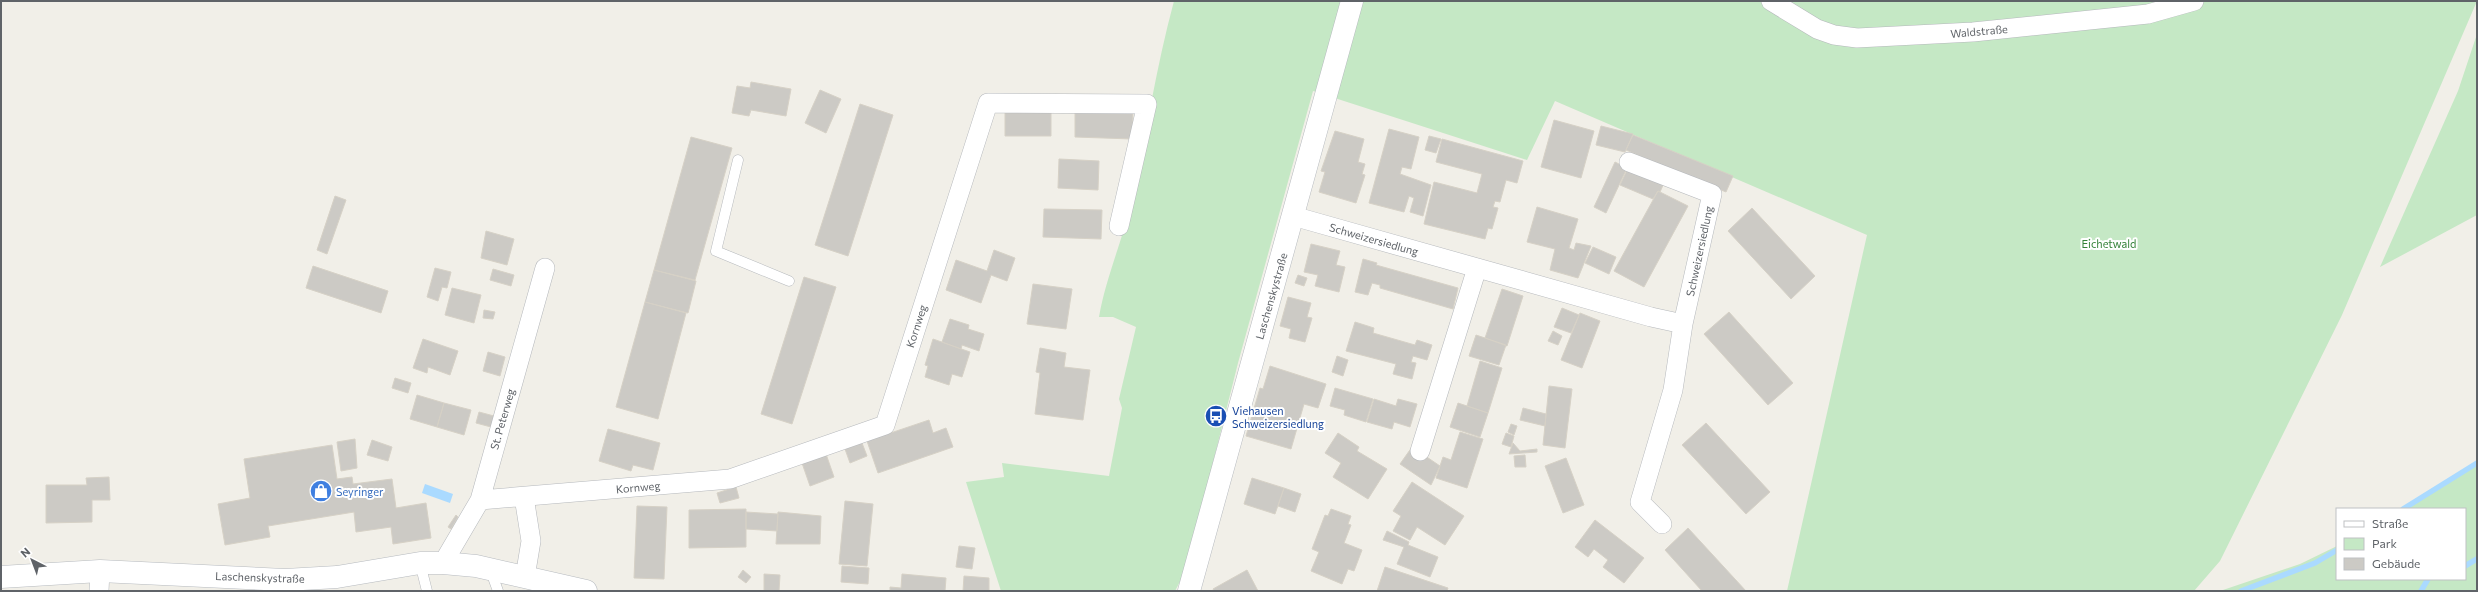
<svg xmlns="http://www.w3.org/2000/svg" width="2478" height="592" font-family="Commissioner,sans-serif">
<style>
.green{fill:#c5e8c5}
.water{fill:#aadaff}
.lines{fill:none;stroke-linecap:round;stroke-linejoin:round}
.stream{stroke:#aadaff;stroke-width:5.5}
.building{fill:#cccac5;stroke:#d6d1c6}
.lane-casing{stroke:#b5b8bc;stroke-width:11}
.street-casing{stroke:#b5b8bc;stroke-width:20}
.secondary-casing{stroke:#b6babf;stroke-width:23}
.lane{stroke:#fff;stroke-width:10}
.street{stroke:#fff;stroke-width:19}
.secondary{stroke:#fff;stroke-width:22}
.labels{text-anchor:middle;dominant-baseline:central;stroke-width:4;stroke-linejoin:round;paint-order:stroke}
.street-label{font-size:11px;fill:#5f6368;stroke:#fff}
.park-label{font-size:11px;fill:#348238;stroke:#fff}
.transit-label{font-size:11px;fill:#164399;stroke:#fff;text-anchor:start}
.shop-label{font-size:11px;fill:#366cbe;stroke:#fff;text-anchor:start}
</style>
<rect width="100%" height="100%" fill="#f1efe8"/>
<path class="green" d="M1174,1h1303l-135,314 -122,246 -26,30h-407l80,-356 -312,-134 -28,59 -214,-69 -75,272 -46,183 -7,26 -10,19h-174l-35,-109 38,-5 -2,-14 107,13 13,-68 -3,-9 17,-72 -23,-10h-14c7,-40 23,-75 32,-114 15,-67 25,-136 43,-202z
M2477,34v181l-97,52 78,-176z
M2477,463v128h-257l80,-27 37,-18v33h128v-70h-66z"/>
<path class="water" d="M425,484l28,10 -3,9 -28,-10z"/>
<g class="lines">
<path class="stream" d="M2403,509l74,-46
M2465,566l12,-7
M2241,591l74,-28 22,-13
M2421,591l7,-12"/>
</g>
<path class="building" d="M751,82l40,7 -5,27 -35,-6 -2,6 -17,-3 5,-27 13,2z
M820,90l21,9 -15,34 -21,-10z
M860,104l33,11 -45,141 -33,-11z
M1051,107v29h-46v-28z
M1075,109l58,2 -1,28 -57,-2z
M1554,120l40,11 -13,47 -40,-11z
M1601,126l32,8 -8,18 -29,-7z
M1389,129l30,8 -8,32 -9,-2 -2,7 31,11 -8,31 -13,-4 4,-14 -5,-2 -5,16 -35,-9z
M1335,131l29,8 -6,23 7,2 -3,10 3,1 -9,28 -37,-11 6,-20 -4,-1z
M1633,135l100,41 -7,16 -100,-42z
M1429,136l12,3 -5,14 -11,-3z
M691,137l41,11 -37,132 -41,-10z
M1442,139l81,22 -6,22 -11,-3 -6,22 -5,-1 -2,6 5,1 -6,21 -4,-1 -3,11 -61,-15 10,-42 43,11 5,-19 -46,-12z
M1059,159l40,2 -1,29 -40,-2z
M1615,162l12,6 -21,45 -12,-6z
M1628,168l36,15 -4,9 -2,-1 -5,8 -33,-14z
M1658,191l30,15 -44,81 -30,-16z
M335,196l11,4 -19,54 -10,-4z
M1537,207l41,12 -9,29 5,2 2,-7 15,3 -13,32 -28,-8 5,-21 -28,-7z
M1752,208l63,68 -24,23 -63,-68z
M1044,209l58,1 -1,29 -58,-2z
M486,231l28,8 -7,26 -26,-7z
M1311,244l29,7 -4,14 9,2 -6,25 -24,-6 3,-11 -14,-3z
M1593,247l23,10 -7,17 -24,-11z
M994,250l21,8 -8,23 -16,-6 -10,28 -35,-13 10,-30 31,11z
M1363,259l14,4 -1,2 82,23 -5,21 -73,-21v-3l-8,-2 -4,12 -13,-3z
M313,266l75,25 -7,22 -75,-25z
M435,268l16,4 -4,16 -5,-1 -4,14 -11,-4z
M493,269l21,6 -3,11 -21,-6z
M654,270l42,11 -8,32 -43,-11z
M1298,275l9,3 -3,8 -9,-3z
M804,277l32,10 -44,137 -31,-10z
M1033,284l39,5 -6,40 -39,-5z
M452,288l29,7 -7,28 -29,-8z
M1502,289l21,7 -16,50 -22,-8z
M1288,297l23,6 -4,14 5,1 -7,24 -16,-4 2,-9 -11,-3z
M645,302l41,11 -28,106 -42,-12z
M1562,308l17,7 -8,18 -17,-6z
M484,310l11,2 -2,7 -10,-1z
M1729,312l64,71 -25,22 -64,-71z
M1580,313l20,8 -18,47 -21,-8z
M950,319l19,6 -1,4 16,5 -5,17 -17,-6 -1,4 -19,-7z
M1355,322l19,6 -1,5 42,12 2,-5 15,5 -5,15 -14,-4 -2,6 5,1 -4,16 -19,-5 3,-10 -50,-13z
M1553,331l9,5 -4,9 -10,-4z
M1476,335l30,10 -7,20 -30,-9z
M423,339l35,12 -8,24 -22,-8 -1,6 -14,-5z
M933,339l37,13 -8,25 -10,-3 -3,11 -24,-8 3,-11 -3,-1z
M1040,348l26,5 -2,14 26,3 -7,50 -48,-6 5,-41 -4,-1z
M488,352l17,5 -5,19 -17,-5z
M1337,356l11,4 -5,16 -11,-4z
M1480,361l22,7 -14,45 -21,-7z
M1270,366l56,18 -8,24 -14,-4 -13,45 -45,-13 14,-48 3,1z
M395,378l16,5 -3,10 -16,-5z
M1549,386l23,3 -7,59 -22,-3z
M1335,388l38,11 -7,23 -22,-7 1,-5 -15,-4z
M417,395l27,8 -7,24 -27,-8z
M1374,399l22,7 2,-7 19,5 -7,23 -16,-5 -2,7 -25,-7z
M444,403l27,7 -7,25 -27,-8z
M1458,403l30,10 -8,24 -30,-10z
M1523,408l23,6 -1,12 -25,-6z
M479,412l15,4 -3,11 -15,-4z
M929,420l4,13 13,-5 7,19 -75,26 -11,-32z
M1706,423l64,69 -24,22 -64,-69z
M1511,424l6,2 -3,9 -6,-3z
M608,429l52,14 -7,27 -20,-5 -2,6 -32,-10z
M1460,432l23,7 -16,49 -31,-10 7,-21 8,3z
M1338,433l21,14 -2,4 30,18 -19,30 -35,-22 8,-14 -16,-10z
M1506,433l8,3 -3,11 -9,-3z
M355,439l2,29 -16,3 -4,-29z
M372,440l20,7 -4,14 -21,-6z
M862,443l5,13 -17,7 -5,-14z
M1513,443l7,8 17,-2v3l-28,2z
M332,445l5,34 15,-2 1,7 39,-5 4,29 30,-5 5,35 -38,6 -2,-17 -35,5 -2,-20 -86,14 2,11 -45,8 -7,-41 32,-6 -6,-39z
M1412,447l28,19 -9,19 -31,-21z
M826,454l8,23 -24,9 -8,-23z
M1525,455l1,12h-11l-1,-11z
M1566,458l18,47 -21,8 -18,-47z
M109,477l1,23h-18v22l-46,1v-38h41l-1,-7z
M1252,478l32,10 -9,26 -31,-10z
M1412,482l52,34 -19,29 -28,-18 -7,13 -17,-9 8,-15 -8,-5z
M736,487l3,11 -19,5 -3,-10z
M1284,488l17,6 -6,18 -17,-6z
M845,501l28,3 -6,62 -28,-2z
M637,506l30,1 -3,72 -30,-1z
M746,509v38l-57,1v-38z
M1331,509l20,7 -3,8 3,1 -7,18 18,7 -8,21 -6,-2 -6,15 -31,-13 8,-19 -7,-3 13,-34 3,1z
M746,512l32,2 -1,17 -31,-2z
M778,512l43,4 -1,28h-44z
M456,515l2,2 -7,12 -3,-2z
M1595,520l49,38 -20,25 -21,-16 5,-7 -14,-11 -6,8 -13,-10z
M1688,528l58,63h-44l-37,-41z
M1387,531l22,11 -1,3 30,12 -8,20 -33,-13 7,-17 -21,-7z
M959,546l16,2 -3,21 -16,-2z
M842,566l27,2 -1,16 -27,-2z
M1385,567l63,21 -1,3h-70z
M743,570l8,7 -5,6 -8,-6z
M1247,570l11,21h-44l-1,-2z
M764,574l16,1 -1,16h-15z
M902,574l44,4 -1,13h-55v-4l11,1z
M964,576l25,2v13h-26z"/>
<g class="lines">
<g class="lane-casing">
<path id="lane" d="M738,160l-22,91 73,30
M420,563l7,28
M490,569l8,22"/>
</g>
<g class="street-casing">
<path id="street" d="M1771,1l46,28 17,6 23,3 116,-6 175,-18 46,-13
M1629,162l83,32 -29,130 -10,66 -33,112 22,22
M1293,216l358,101 32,7
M1420,451l57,-183
M524,497l7,44 -6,36
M480,500l250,-21 155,-54 103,-322 159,1 -28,122
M443,563l37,-63 65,-232
M99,591l1,-20"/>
</g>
<g class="secondary-casing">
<path id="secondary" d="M1,577l99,-6 185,9 52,-3 83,-14h23l33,3 110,25
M1189,591l163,-590"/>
</g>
<use href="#lane" class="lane"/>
<use href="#street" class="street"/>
<use href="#secondary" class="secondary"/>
</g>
<defs>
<g id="bus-disc" transform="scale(1.15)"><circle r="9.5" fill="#1a4fb4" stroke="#fff"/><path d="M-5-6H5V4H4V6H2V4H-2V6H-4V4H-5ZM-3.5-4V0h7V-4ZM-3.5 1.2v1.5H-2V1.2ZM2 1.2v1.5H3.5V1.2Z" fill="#fff"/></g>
<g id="shop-disc" transform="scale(1.15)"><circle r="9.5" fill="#3f7fe0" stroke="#fff"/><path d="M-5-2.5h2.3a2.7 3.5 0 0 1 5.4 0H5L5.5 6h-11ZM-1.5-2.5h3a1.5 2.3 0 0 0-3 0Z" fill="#fff"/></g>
</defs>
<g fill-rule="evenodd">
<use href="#bus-disc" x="1216" y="416"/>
<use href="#shop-disc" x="321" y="491"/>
</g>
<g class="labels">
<g class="street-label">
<text transform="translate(1979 31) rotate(-5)">Waldstraße</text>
<text transform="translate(1374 239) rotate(16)">Schweizersiedlung</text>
<text transform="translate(1699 251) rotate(-78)">Schweizersiedlung</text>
<text transform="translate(1271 296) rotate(-74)">Laschenskystraße</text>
<text transform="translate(916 326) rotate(-72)">Kornweg</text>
<text transform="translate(502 419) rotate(-74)">St. Peterweg</text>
<text transform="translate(638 487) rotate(-5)">Kornweg</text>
<text transform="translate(260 577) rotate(2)">Laschenskystraße</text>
</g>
<g class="park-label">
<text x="2109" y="243">Eichetwald</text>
</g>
<g class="transit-label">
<text x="1232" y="410">Viehausen<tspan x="1232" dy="13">Schweizersiedlung</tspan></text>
</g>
<g class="shop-label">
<text x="336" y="491">Seyringer</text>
</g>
</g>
<rect width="2478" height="592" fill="none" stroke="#5f6368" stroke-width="4"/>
<rect x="2336" y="508" width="130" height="72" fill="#ffffff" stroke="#bfc1c3"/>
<rect x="2344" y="521" width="20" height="6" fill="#ffffff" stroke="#bfc1c3"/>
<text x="2372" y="528" font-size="12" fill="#5f6368">Straße</text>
<rect x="2344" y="538" width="20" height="12" fill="#c5e8c5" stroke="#bfc1c3"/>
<text x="2372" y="548" font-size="12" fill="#5f6368">Park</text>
<rect x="2344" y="558" width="20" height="12" fill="#cccac5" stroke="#bfc1c3"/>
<text x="2372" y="568" font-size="12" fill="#5f6368">Gebäude</text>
<g transform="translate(32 560) rotate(318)" stroke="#ffffff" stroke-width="3" paint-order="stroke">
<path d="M0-3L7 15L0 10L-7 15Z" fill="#5f6368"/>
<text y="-6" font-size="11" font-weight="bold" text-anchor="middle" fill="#5f6368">N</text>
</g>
</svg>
